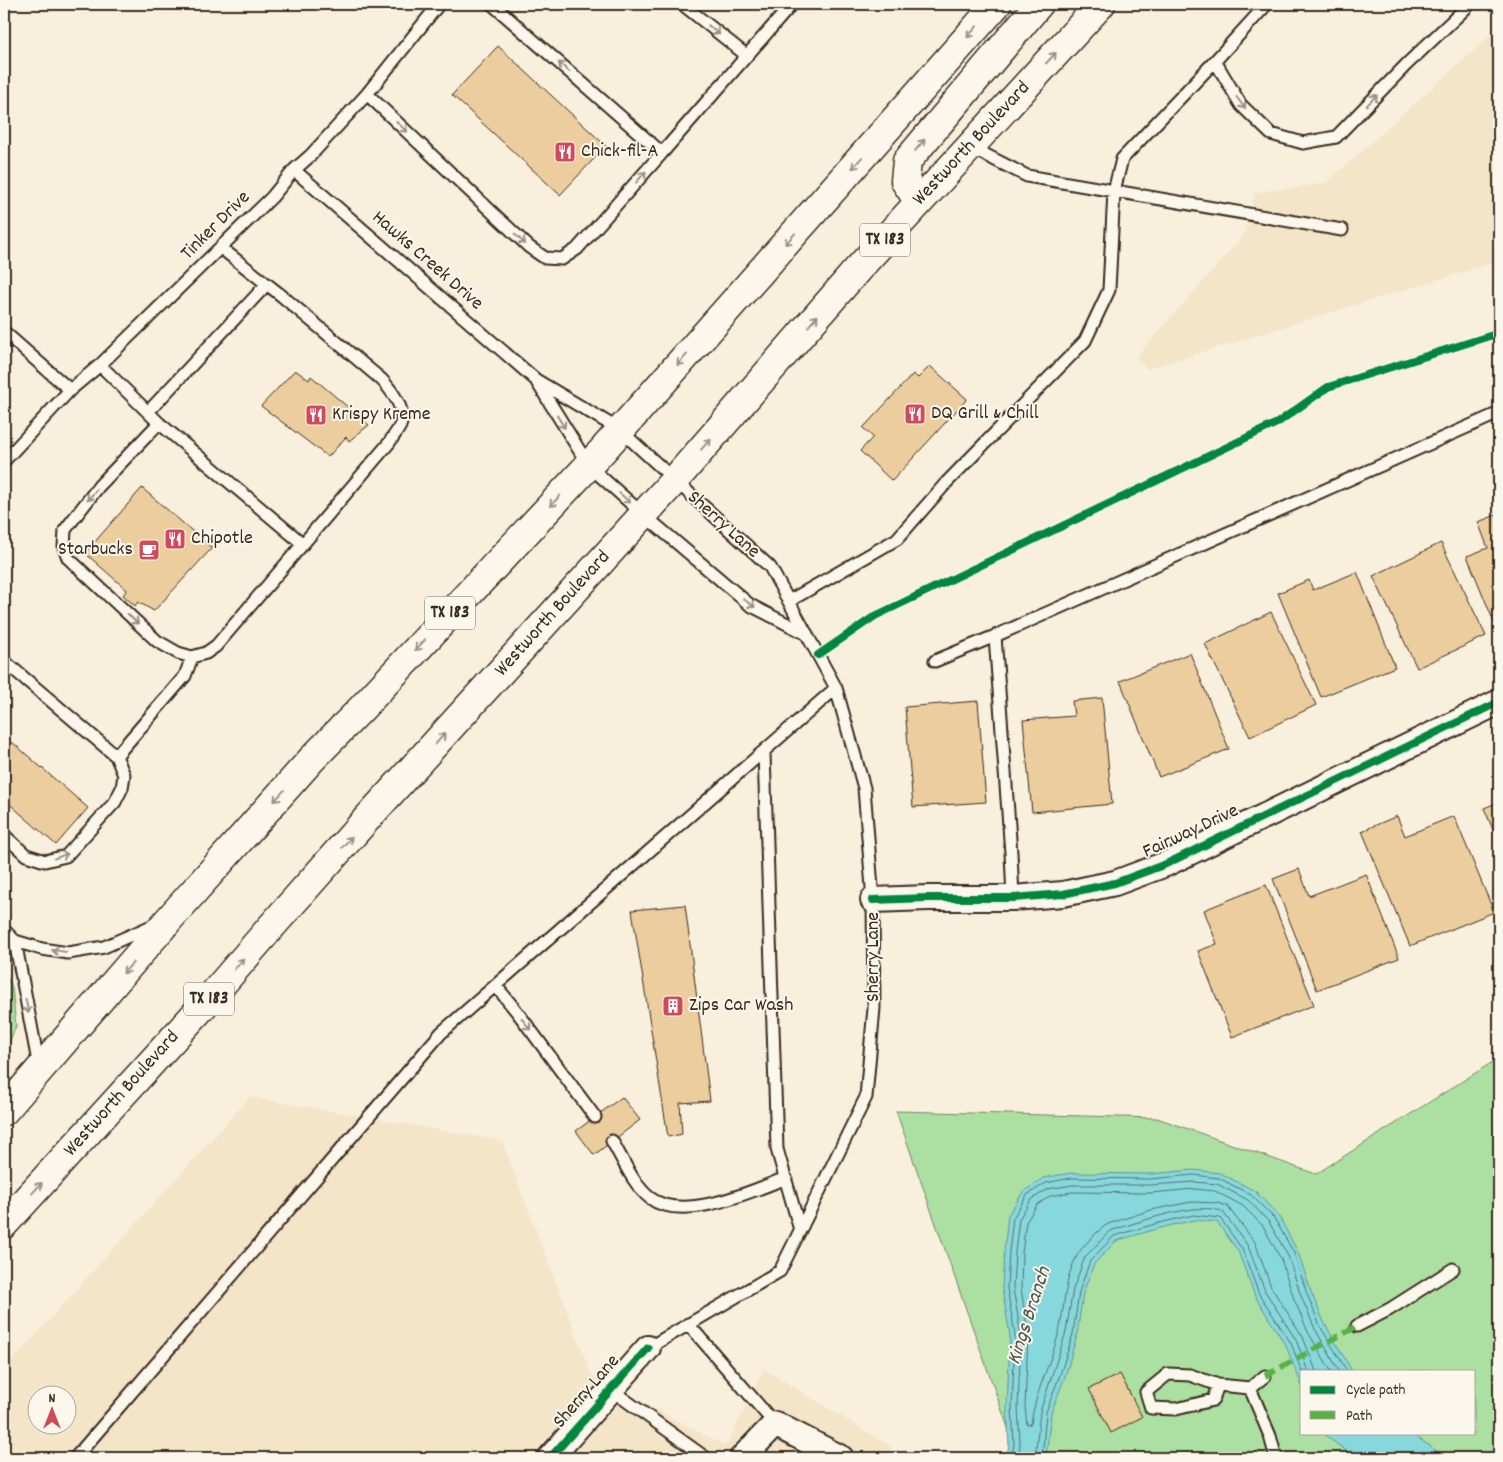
<svg xmlns="http://www.w3.org/2000/svg" width="1503" height="1462" font-family="Dekko,sans-serif">
<style>
.built{fill:#f4e5c9;fill-rule:evenodd}
.green{fill:#abe0a2;stroke:#738560;fill-rule:evenodd}
.water{fill:#86d8dd;stroke:#689291}
.lines{fill:none;stroke-linecap:round;stroke-linejoin:round}
.shore{stroke:#59706a;stroke-width:1}
.building{fill:#ebcd9e;stroke:#3b2a1e}
.service-casing{stroke:#3b2a1e;stroke-width:15}
.minor-casing{stroke:#3b2a1e;stroke-width:28}
.primary-casing{stroke:#3b2a1e;stroke-width:31}
.service{stroke:#fbf7ec;stroke-width:11}
.minor{stroke:#fbf7ec;stroke-width:24}
.primary{stroke:#fbf7ec;stroke-width:28}
.quiet{stroke:#57b245;stroke-width:6;stroke-dasharray:12 6;stroke-linecap:butt}
.cycleway-casing{stroke:#fbf7ec;stroke-width:11}
.cycleway{stroke:#00873e;stroke-width:8}
.oneway{stroke:#9b9085}
.labels{text-anchor:middle;dominant-baseline:central;stroke-width:4;stroke-linejoin:round;paint-order:stroke}
.shield{fill:#fbf7ec;stroke:#75685c;stroke-width:1}
.shield-label{font-size:19px;font-weight:bold;fill:#3b2a1e}
.street-label{font-size:20px;fill:#3b2a1e;stroke:#fbf7ec}
.poi-label{font-size:20px;fill:#3b2a1e;stroke:#fbf7ec;text-anchor:start}
.water-label{font-size:21px;font-style:italic;fill:#4e564e;stroke:#fbf7ec}
</style>
<rect width="100%" height="100%" fill="#f8efdc"/>
<filter id="ink" filterUnits="userSpaceOnUse"><feTurbulence type="fractalNoise" baseFrequency=".02" numOctaves="2"/><feDisplacementMap in="SourceGraphic" scale="10" xChannelSelector="R" yChannelSelector="G"/><feConvolveMatrix kernelMatrix="1 2 1 2 8 2 1 2 1" color-interpolation-filters="sRGB"/></filter>
<g filter="url(#ink)">
<path class="built" d="M1499,28v233l-352,108 -11,-12 108,-122 11,-42 71,-10z
M250,1097l252,44 90,235 134,70 38,-77 126,77 2,12h-888v-88zM38,1394h30v30h-30z"/>
<path class="green" d="M4,972l8,15 4,39 -7,17 -5,7z
M1499,1058v400h-476l-11,-19 -116,-328 261,7 159,56zM1302,1371h172v62h-172z"/>
<path class="water" d="M1193,1170l27,3 35,18 23,24 20,37 13,40 14,32 27,47h-50v15l-16,-40 -31,-50 -17,-45 -21,-29 -23,-2 -38,9 -40,12 -22,23 -11,29 -6,42 -11,39 -15,39 -5,45h-40l3,-13 -2,-38 3,-72 -8,-46 2,-37 4,-37 15,-23 20,-14 28,-5 79,1z
M1324,1433h87l27,19 23,6h-105l-30,-22z"/>
<g class="lines">
<path class="shore" d="M1316,1371l-13,-34 -32,-50 -16,-45 -28,-36 -9,-3 -27,-1 -40,8 -43,14c-9,5 -24,21 -30,30 -14,24 -13,52 -19,78 -8,31 -24,60 -28,92l-4,1 -2,-18 3,-72 -7,-47 1,-35 4,-31 11,-17 13,-9 22,-4 79,1 43,-4 21,2 28,15 20,20 18,33 13,40 14,33 23,39
M1011,1458l3,-13 -2,-38 3,-72 -8,-47 2,-36 4,-34 14,-23 19,-12 25,-5 79,1 44,-4 25,3 32,17 23,23 20,35 13,41 13,32 27,45
M1018,1458l2,-13 -2,-38 3,-72 -8,-47 2,-36 4,-33 12,-19 17,-11 24,-4h79l43,-3 23,2 31,16 21,22 19,34 13,40 14,33 24,42
M1035,1458l5,-46 26,-80 7,-43 12,-32 23,-24 5,-3c27,-8 85,-30 110,-18l25,34 17,45 31,49 12,31
M1042,1458l4,-46 15,-40 12,-38 6,-42 11,-31 24,-25 41,-12 38,-9 27,3 22,31 17,45 32,49 11,29"/>
</g>
<path class="building" d="M498,46l108,100 -46,49 -108,-100z
M930,366l37,33 -75,82 -32,-30 13,-14 -10,-9 50,-54 5,4z
M295,370l14,10 2,-4 58,49 -20,16 -3,-4 -18,20 -67,-51z
M142,488l70,60 -58,63 -16,-9 -3,4 -12,-11 4,-5 -42,-37z
M1499,514v118h-1l-31,-76 21,-8 -10,-26z
M1441,543l45,93 -69,32 -44,-92z
M1357,572l38,95 -74,30 -43,-104 31,-13 4,10z
M1271,612l45,93 -66,32 -45,-93z
M1190,653l39,96 -70,28 -39,-96z
M1102,698l10,106 -80,8 -9,-92 51,-4 -2,-15z
M978,701l8,101 -73,5 -8,-100z
M12,742l76,66 -32,37 -52,-46v-49z
M1499,802v42l-15,-36z
M1397,816l8,20 49,-20 40,96 -84,34 -48,-115z
M1299,869l10,27 57,-22 33,84 -82,32 -44,-111z
M1266,885l48,120 -82,32 -34,-86 19,-7 -13,-34z
M685,905l25,196 -30,2 2,31 -14,3 -36,-227z
M622,1097l18,23 -46,35 -18,-24z
M1120,1374l22,43 -31,16 -22,-44z"/>
<g class="lines">
<g class="service-casing">
<path id="service" d="M682,4l64,51
M1215,61l26,44 30,29 32,9 33,-6 71,-73 63,-60
M367,94l162,153 16,11 17,1 15,-10 85,-96 -170,-149
M970,147l57,29 315,54
M662,153l130,-149
M294,170l242,210 84,50 150,137 66,121 28,100 9,112 1,108 -8,89 -86,174 -132,77
M4,332l66,58
M100,365l59,58 -60,63 -34,44 -1,17 4,11 89,83 21,12 14,4 14,-4 10,-7 173,-203c3,-5 8,-11 11,-17 7,-16 -8,-35 -18,-46l-100,-84 -61,-48
M537,382l52,84 55,49 106,90 57,29
M148,412l119,-128
M159,423l144,121
M4,461l66,-71 30,-25 172,-168 22,-27 16,-14 57,-62 72,-90
M789,601l108,-62 50,-57 138,-141 24,-51 5,-99 8,-32 93,-98 52,-57
M995,636l16,217 2,45
M4,661l112,95 8,19 -2,13 -7,14 -49,54 -21,5 -19,-6 -22,-20
M935,661l60,-25 504,-223
M764,753l13,396 23,81
M116,756l69,-80 7,-19
M4,930l11,11 27,8 26,4 36,-6 52,-23
M15,941l24,126
M496,986l22,27 77,104
M612,1141c10,17 22,45 38,57 33,25 102,-7 136,-20
M688,1324l87,100
M1357,1326l33,-17 63,-40
M1218,1385l-5,15 -37,9 -25,-1 -5,-16 22,-18 22,1 28,10 32,3 15,-12
M1250,1388l20,48 6,22
M610,1389l96,69
M75,1458l366,-425 395,-345"/>
</g>
<g class="minor-casing">
<path id="minor" d="M873,900l55,-2h85l50,-4 52,-11 51,-19 333,-162
M550,1458l98,-110
M742,1458l33,-34 66,34"/>
</g>
<g class="primary-casing">
<path id="primary" d="M919,202l-14,-21 2,-20 132,-157
M4,1111l167,-194 140,-157 50,-51 242,-259 394,-446
M4,1224l199,-218 68,-79 93,-105 310,-341 183,-211 244,-266"/>
</g>
<use href="#service" class="service"/>
<use href="#minor" class="minor"/>
<use href="#primary" class="primary"/>
<path class="quiet" d="M1265,1376l92,-50"/>
<g class="cycleway-casing">
<path id="cycleway" d="M818,655l57,-39 402,-193 51,-36 171,-54
M873,900l55,-2h85l50,-4 52,-11 51,-19 333,-162
M550,1458l98,-110"/>
</g>
<use href="#cycleway" class="cycleway"/>
</g>
<defs><path id="oneway-shaft" d="M-6 0H5M1.5-3L5.5 0L1.5 3" fill="none" stroke-width="1.6" stroke-linecap="round" stroke-linejoin="round" transform="scale(1.25)"/></defs>
<g class="oneway">
<use href="#oneway-shaft" transform="translate(714 30) rotate(39)"/>
<use href="#oneway-shaft" transform="translate(972 32) rotate(131)"/>
<use href="#oneway-shaft" transform="translate(1051 58) rotate(-47)"/>
<use href="#oneway-shaft" transform="translate(564 67) rotate(-139)"/>
<use href="#oneway-shaft" transform="translate(1372 100) rotate(-46)"/>
<use href="#oneway-shaft" transform="translate(1241 103) rotate(53)"/>
<use href="#oneway-shaft" transform="translate(402 127) rotate(43)"/>
<use href="#oneway-shaft" transform="translate(920 145) rotate(-50)"/>
<use href="#oneway-shaft" transform="translate(857 163) rotate(131)"/>
<use href="#oneway-shaft" transform="translate(641 177) rotate(-49)"/>
<use href="#oneway-shaft" transform="translate(520 239) rotate(43)"/>
<use href="#oneway-shaft" transform="translate(790 239) rotate(132)"/>
<use href="#oneway-shaft" transform="translate(813 321) rotate(-49)"/>
<use href="#oneway-shaft" transform="translate(682 360) rotate(132)"/>
<use href="#oneway-shaft" transform="translate(561 422) rotate(58)"/>
<use href="#oneway-shaft" transform="translate(706 444) rotate(-49)"/>
<use href="#oneway-shaft" transform="translate(92 495) rotate(130)"/>
<use href="#oneway-shaft" transform="translate(625 498) rotate(42)"/>
<use href="#oneway-shaft" transform="translate(555 501) rotate(133)"/>
<use href="#oneway-shaft" transform="translate(749 603) rotate(35)"/>
<use href="#oneway-shaft" transform="translate(133 619) rotate(43)"/>
<use href="#oneway-shaft" transform="translate(420 645) rotate(133)"/>
<use href="#oneway-shaft" transform="translate(440 739) rotate(-48)"/>
<use href="#oneway-shaft" transform="translate(279 796) rotate(132)"/>
<use href="#oneway-shaft" transform="translate(347 842) rotate(-48)"/>
<use href="#oneway-shaft" transform="translate(61 856) rotate(-20)"/>
<use href="#oneway-shaft" transform="translate(59 951) rotate(-172)"/>
<use href="#oneway-shaft" transform="translate(239 964) rotate(-49)"/>
<use href="#oneway-shaft" transform="translate(128 968) rotate(131)"/>
<use href="#oneway-shaft" transform="translate(27 1006) rotate(79)"/>
<use href="#oneway-shaft" transform="translate(526 1024) rotate(53)"/>
<use href="#oneway-shaft" transform="translate(37 1188) rotate(-48)"/>
</g>
</g>
<defs>
<g id="restaurant-square" transform="scale(1.125)"><rect x="-9" y="-9" width="18" height="18" rx="4" fill="#d1495b" stroke="#fbf7ec"/><path d="M-5-6h1v4h1v-4h1v4h1v-4h1v5L-1.5 .5V6h-2V.5L-5-1ZM5-6V6H3V1.5H1.5Q1.5-4 5-6Z" fill="#fff"/></g>
<g id="cafe-square" transform="scale(1.125)"><rect x="-9" y="-9" width="18" height="18" rx="4" fill="#d1495b" stroke="#fbf7ec"/><path d="M-5.5-4.5H6V0H3Q3 3.5 0 3.5H-2.5Q-5.5 3.5-5.5 0ZM3-3.2v2h1.7v-2ZM-6 4.5H4V6H-6Z" fill="#fff"/></g>
<g id="building-square" transform="scale(1.125)"><rect x="-9" y="-9" width="18" height="18" rx="4" fill="#d1495b" stroke="#fbf7ec"/><path d="M-4-6H4V6H1V3H-1V6H-4ZM-2.5-4.3h1.7v1.8h-1.7ZM.8-4.3h1.7v1.8H.8ZM-2.5-1h1.7V.8h-1.7ZM.8-1h1.7V.8H.8Z" fill="#fff"/></g>
</defs>
<g fill-rule="evenodd">
<use href="#restaurant-square" x="565" y="152"/>
<use href="#restaurant-square" x="915" y="414"/>
<use href="#restaurant-square" x="316" y="415"/>
<use href="#restaurant-square" x="175" y="539"/>
<use href="#cafe-square" x="149" y="550"/>
<use href="#building-square" x="673" y="1006"/>
</g>
<g class="labels">
<g class="shield">
<rect x="860" y="223.5" width="50" height="33" rx="4"/>
<rect x="425" y="596.5" width="50" height="33" rx="4"/>
<rect x="184" y="982.5" width="50" height="33" rx="4"/>
</g>
<g class="shield-label">
<text x="885" y="240">TX 183</text>
<text x="450" y="613">TX 183</text>
<text x="209" y="999">TX 183</text>
</g>
<g class="street-label">
<text transform="translate(972 144) rotate(-47)">Westworth Boulevard</text>
<text transform="translate(216 226) rotate(-45)">Tinker Drive</text>
<text transform="translate(427 261) rotate(41)">Hawks Creek Drive</text>
<text transform="translate(723 525) rotate(42)">Sherry Lane</text>
<text transform="translate(553 614) rotate(-48)">Westworth Boulevard</text>
<text transform="translate(1191 832) rotate(-25)">Fairway Drive</text>
<text transform="translate(874 957) rotate(-90)">Sherry Lane</text>
<text transform="translate(122 1094) rotate(-48)">Westworth Boulevard</text>
<text transform="translate(587 1392) rotate(-49)">Sherry Lane</text>
</g>
<g class="poi-label">
<text x="581" y="152">Chick-fil-A</text>
<text x="931" y="414">DQ Grill &amp; Chill</text>
<text x="332" y="415">Krispy Kreme</text>
<text x="191" y="539">Chipotle</text>
<text x="133" y="550" text-anchor="end">Starbucks</text>
<text x="689" y="1006">Zips Car Wash</text>
</g>
<g class="water-label">
<text transform="translate(1030 1316) rotate(-72)">Kings Branch</text>
</g>
</g>
<rect width="1503" height="1462" fill="none" stroke="#fbf7ec" stroke-width="20"/>
<rect x="10" y="10" width="1483" height="1442" fill="none" stroke="#3b2a1e" stroke-width="2" filter="url(#ink)"/>
<rect x="1300" y="1370" width="175" height="65" fill="#fbf7ec" stroke="#aea59a"/>
<rect x="1310" y="1386" width="25" height="8" fill="#00873e" stroke="#aea59a"/>
<text x="1346" y="1394" font-size="15" fill="#3b2a1e">Cycle path</text>
<rect x="1310" y="1411" width="25" height="8" fill="#57b245" stroke="#aea59a"/>
<text x="1346" y="1420" font-size="15" fill="#3b2a1e">Path</text>
<g transform="translate(52 1410)"><circle r="24" fill="#fbf7ec" stroke="#aea59a"/>
<path d="M0-4L9 19L0 12L-9 19Z" fill="#d1495b"/>
<text y="-8" font-size="14" font-weight="bold" text-anchor="middle" fill="#3b2a1e">N</text>
</g>
</svg>
